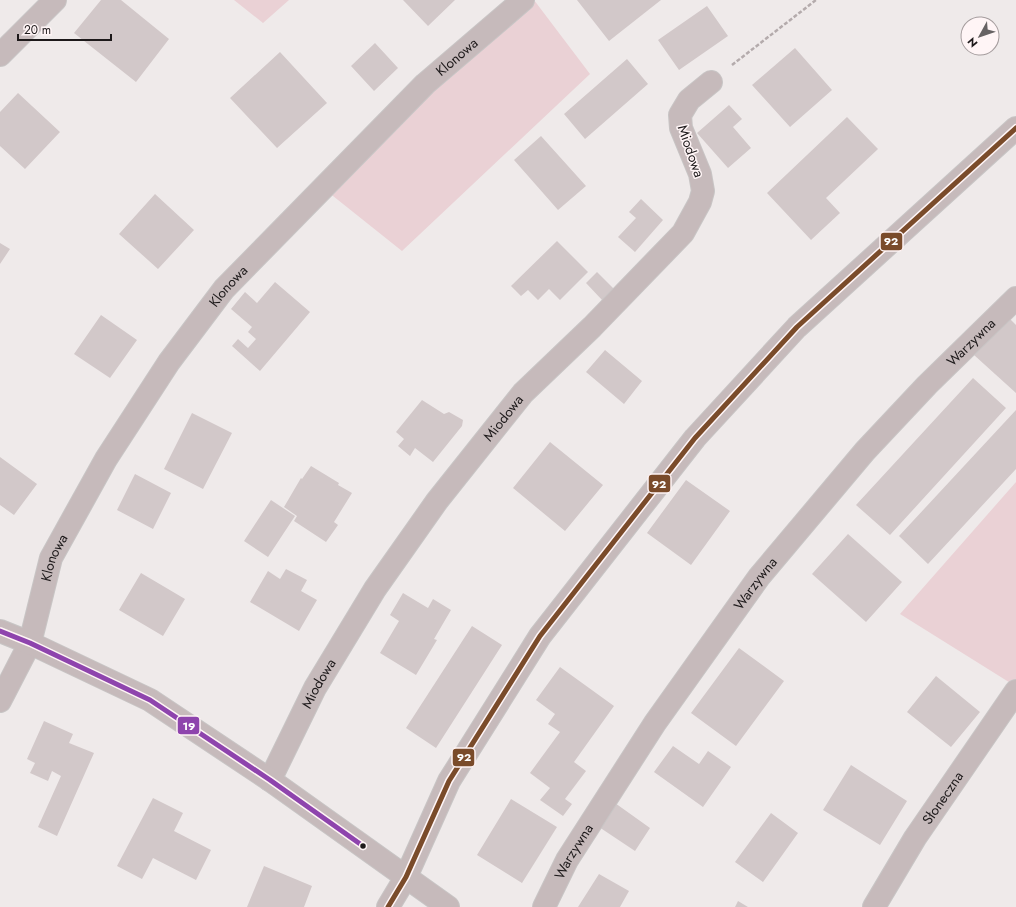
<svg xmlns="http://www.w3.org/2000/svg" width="1016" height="907" font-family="Jost,sans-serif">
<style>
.green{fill:#ead1d5}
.building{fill:#d2c8c9}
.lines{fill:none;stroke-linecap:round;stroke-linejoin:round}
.minor-casing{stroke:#c8c5c5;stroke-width:24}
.tertiary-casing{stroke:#c8c5c5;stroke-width:24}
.path{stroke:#b4abac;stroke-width:2.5;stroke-dasharray:4 2;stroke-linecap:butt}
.minor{stroke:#c6babb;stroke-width:22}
.tertiary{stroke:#c6babb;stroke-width:22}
.bus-1-casing{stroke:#fff5f6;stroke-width:8}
.bus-2-casing{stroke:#fff5f6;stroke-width:8}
.bus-1{stroke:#8e44ad;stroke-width:5}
.bus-2{stroke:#7a4b2a;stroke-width:5}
.bus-dot{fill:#1d191a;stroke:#fff5f6;stroke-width:1.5}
.labels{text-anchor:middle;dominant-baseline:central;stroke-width:3;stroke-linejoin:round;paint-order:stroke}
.street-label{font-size:14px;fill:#1d191a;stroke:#fff5f6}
.line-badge{stroke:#fff5f6;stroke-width:1.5}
.badge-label{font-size:11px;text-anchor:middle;font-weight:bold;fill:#fff}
</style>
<rect width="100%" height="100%" fill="#efeaea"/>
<path class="green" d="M234,0h55l-26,23z
M534,0l56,74 -188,177 -74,-59 102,-102z
M1016,482v197l-4,5 -112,-70z"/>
<path class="building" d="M101,0h20l48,39 -33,43 -62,-49z
M403,0h52l-27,26z
M577,0h84l-52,41z
M707,6l21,30 -49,34 -21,-30z
M375,43l23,25 -24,23 -23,-25z
M795,48l37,42 -42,37 -38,-42z
M280,52l47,51 -50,45 -47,-50z
M627,59l21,25 -63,55 -21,-25z
M18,93l42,39 -35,37 -25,-23v-34z
M729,105l13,14 -9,8 18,21 -23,20 -31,-35z
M847,117l31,32 -52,49 14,15 -29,27 -44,-47z
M541,136l45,50 -28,24 -44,-50z
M155,194l39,36 -36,39 -39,-35z
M641,199l22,21 -28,32 -17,-15 18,-19 -7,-6z
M557,241l31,31 -28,28 -11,-11 -11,11 -10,-10 -7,6 -10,-10z
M0,243l10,6 -10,15z
M597,272l18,18 -12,11 -17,-18z
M275,282l35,30 -50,59 -28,-25 6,-7 10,9 8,-9 -8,-7 4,-5 -21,-18 14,-17 12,11z
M101,315l36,25 -27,38 -36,-24z
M1008,317l8,8v68l-42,-38z
M605,350l37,31 -18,23 -38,-32z
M973,378l33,30 -116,127 -34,-30z
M422,400l22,14 5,-2 14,8 -1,6 -29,36 -18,-14 -5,8 -12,-10 6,-7 -8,-7z
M1016,410v59l-88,95 -29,-28z
M192,413l40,20 -29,56 -39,-20z
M550,442l53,43 -38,46 -52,-43z
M0,457l37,27 -23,31 -14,-10z
M311,466l28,17 -1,2 14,8 -18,29 4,3 -12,17 -32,-21 3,-5 -13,-9 17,-29 1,1z
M135,474l36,19 -18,36 -36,-19z
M686,480l44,31 -39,54 -44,-32z
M271,500l24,16 -27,41 -24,-16z
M848,534l54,48 -36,40 -54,-48z
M286,569l21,11 -6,11 16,9 -18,31 -49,-29 18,-31 12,8z
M141,573l44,26 -22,37 -44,-26z
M403,593l25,15 5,-9 18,11 -17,29 3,1 -21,35 -36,-22 19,-32 -9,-6z
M472,626l30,19 -66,103 -30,-20z
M739,648l45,33 -48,65 -45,-33z
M560,667l54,39 -40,56 12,9 -21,28 7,5 -9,12 -23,-16 10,-12 -20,-15 30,-41 -12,-8 7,-10 -19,-14z
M936,676l44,36 -29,35 -44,-35z
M44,721l29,13 -4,9 25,10 -37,83 -19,-9 23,-51 -9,-5 -4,10 -18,-8 5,-10 -8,-4z
M673,746l26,18 9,-13 23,16 -28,40 -49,-35z
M851,765l56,36 -27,44 -57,-35z
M153,798l30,15 -9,18 37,19 -15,30 -43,-22 -11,21 -25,-13z
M511,799l46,28 -35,56 -45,-28z
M615,803l35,25 -15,23 -36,-24z
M771,813l27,20 -35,49 -28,-20z
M264,866l48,20 -8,21h-57z
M599,874l30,17 -9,16h-42z
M738,901l10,6h-13z"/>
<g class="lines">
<g class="minor-casing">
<g id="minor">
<path d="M0,55l55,-55"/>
<path id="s1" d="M0,701l30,-58 21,-85 55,-99 63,-97 55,-73 201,-205 98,-84"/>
<path id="s2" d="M270,780l45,-92 60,-99 62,-88 86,-108 69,-66 91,-94 17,-31 3,-11 -3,-17 -19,-46 -1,-13 9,-15 22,-18"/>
<path d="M388,907l18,-30 43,-96 91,-145 155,-198 102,-111 219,-199"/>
<path id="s3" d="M544,907l23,-47 88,-137 104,-146 106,-126 62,-66 89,-87"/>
<path id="s4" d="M874,907l41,-69 101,-147"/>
</g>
</g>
<g class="tertiary-casing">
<path id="tertiary" d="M0,631l30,12 120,57 120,80 178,127"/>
</g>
<path class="path" d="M732,65l84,-65"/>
<use href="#minor" class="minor"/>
<use href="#tertiary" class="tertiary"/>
<g class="bus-1-casing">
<path id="bus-1" d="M0,631l30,12 120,57 120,80 93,66"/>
</g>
<g class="bus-2-casing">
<path id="bus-2" d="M388,907l18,-30 43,-96 91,-145 155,-198 102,-111 219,-199"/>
</g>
<use href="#bus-1" class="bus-1"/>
<use href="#bus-2" class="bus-2"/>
</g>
<circle class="bus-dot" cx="363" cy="846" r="3.5"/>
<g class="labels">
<g class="street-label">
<text stroke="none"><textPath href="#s1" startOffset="802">Klonowa</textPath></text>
<text transform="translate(691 151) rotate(71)">Miodowa</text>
<text stroke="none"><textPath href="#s1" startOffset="478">Klonowa</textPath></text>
<text stroke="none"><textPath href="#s3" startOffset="711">Warzywna</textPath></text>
<text stroke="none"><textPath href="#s2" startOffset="432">Miodowa</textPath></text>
<text stroke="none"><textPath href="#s1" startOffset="154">Klonowa</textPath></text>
<text stroke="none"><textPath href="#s3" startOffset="387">Warzywna</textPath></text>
<text stroke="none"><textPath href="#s2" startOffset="108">Miodowa</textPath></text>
<text stroke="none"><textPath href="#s4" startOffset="129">Słoneczna</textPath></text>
<text stroke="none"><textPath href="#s3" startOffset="63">Warzywna</textPath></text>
</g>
</g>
<g class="line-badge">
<rect x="880" y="232" width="23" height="19" rx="4" fill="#7a4b2a"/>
<rect x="648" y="474" width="23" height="19" rx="4" fill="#7a4b2a"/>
<rect x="177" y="716" width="23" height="19" rx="4" fill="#8e44ad"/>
<rect x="452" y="748" width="23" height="19" rx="4" fill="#7a4b2a"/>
</g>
<g class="badge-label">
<text x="891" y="245">92</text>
<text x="659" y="488">92</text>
<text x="189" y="730">19</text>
<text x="464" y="761">92</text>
</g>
<g transform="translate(980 36) rotate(230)"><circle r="19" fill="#fff5f6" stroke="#a59d9e"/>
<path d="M0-3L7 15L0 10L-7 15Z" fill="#666263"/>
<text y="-6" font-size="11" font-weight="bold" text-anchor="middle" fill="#1d191a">N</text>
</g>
<path d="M18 34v6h93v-6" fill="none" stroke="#1d191a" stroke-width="2"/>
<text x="24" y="34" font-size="12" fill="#1d191a" stroke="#fff5f6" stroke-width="3" paint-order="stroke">20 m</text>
</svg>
